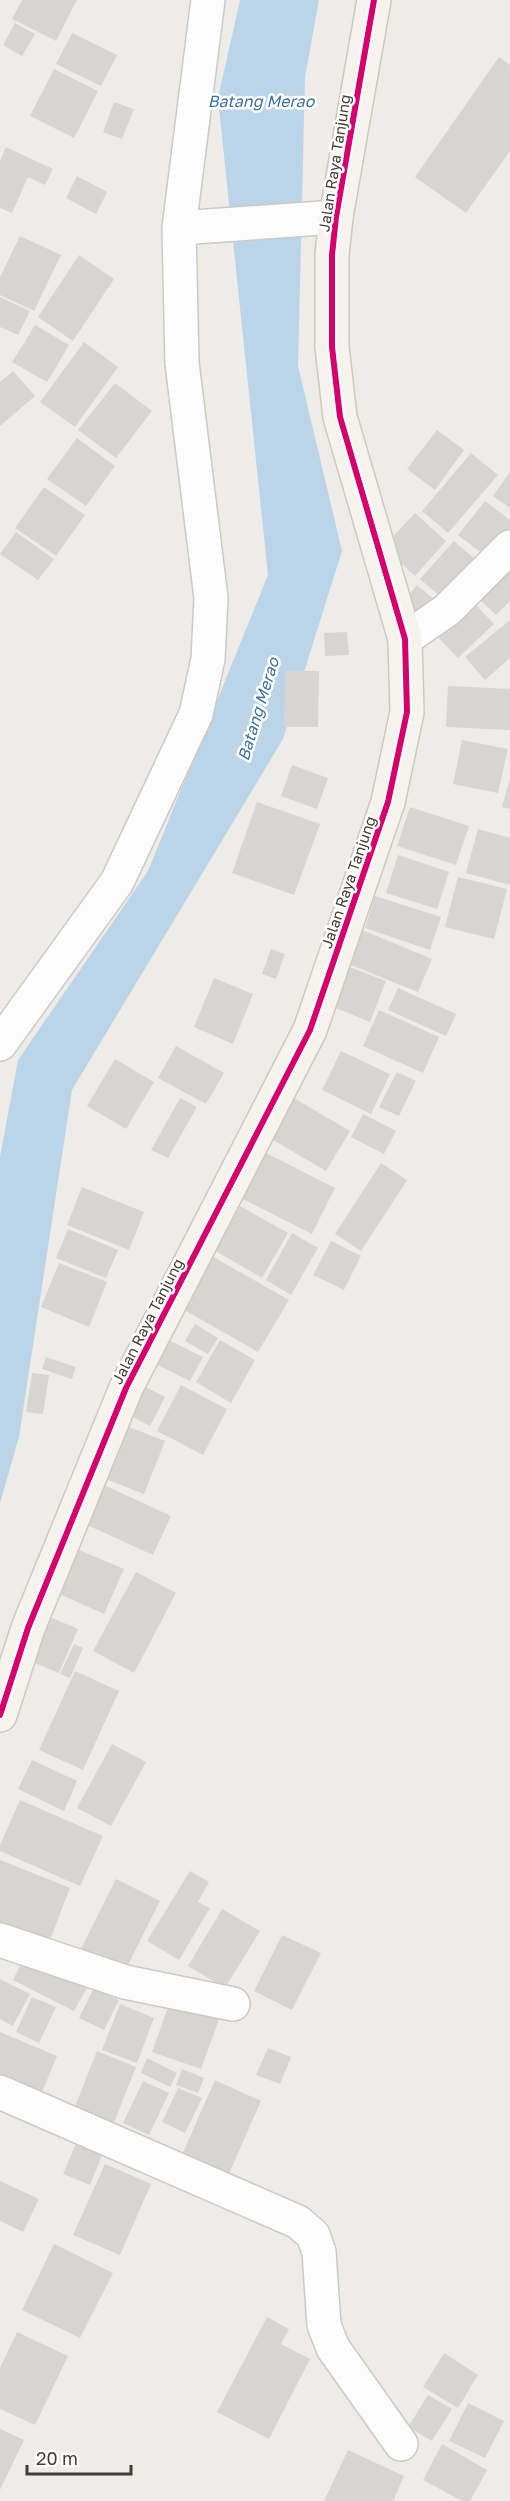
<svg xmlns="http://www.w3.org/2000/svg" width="510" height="2501" font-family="'Golos Text',sans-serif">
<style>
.water{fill:#bcd4e7}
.building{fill:#d7d5d1}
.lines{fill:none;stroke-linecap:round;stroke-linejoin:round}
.street-casing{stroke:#cbcac6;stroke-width:36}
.secondary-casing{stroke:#ccc9bf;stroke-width:36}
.street{stroke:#fcfcfc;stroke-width:33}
.secondary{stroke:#f5f3ee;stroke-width:33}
.cycleway-casing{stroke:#fff;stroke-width:10}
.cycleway{stroke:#d6006c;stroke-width:6}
.labels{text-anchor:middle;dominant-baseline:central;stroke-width:5;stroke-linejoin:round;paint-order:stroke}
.street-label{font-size:15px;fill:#423d35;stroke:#fff}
.water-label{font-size:16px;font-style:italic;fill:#3c71a0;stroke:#fff}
</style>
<rect width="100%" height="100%" fill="#edece8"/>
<path class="water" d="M240,0h79l-14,77 -7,289 44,185 -59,188 -211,351 -53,347 -19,66v-346l18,-97 130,-189 120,-296 -50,-477z"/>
<path class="building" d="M22,0h55l-21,41 -44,-22z
M15,23l20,11 -13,22 -19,-11z
M72,33l45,22 -16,31 -45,-22z
M499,57l11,8v86l-44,62 -51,-36z
M54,69l44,22 -24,47 -44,-22z
M114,102l20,7 -12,30 -19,-7z
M6,147l47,22 -8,16 -17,-8 -16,36 -12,-5v-47z
M77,176l30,16 -11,22 -30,-16z
M20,236l41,19 -27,56 -34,-16v-18z
M79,255l35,24 -41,62 -35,-24z
M0,297l30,14 -12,24 -18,-8z
M35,325l34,20 -22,37 -35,-20z
M84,342l34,25 -43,60 -35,-25z
M13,371l22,25 -35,30v-44z
M115,383l37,28 -36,47 -38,-28z
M437,430l27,20 -29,40 -28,-21z
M77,438l38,28 -29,40 -39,-27z
M471,453l27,22 -50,58 -26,-22z
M510,472v36l-17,-12z
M44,487l41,28 -29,41 -41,-28z
M485,501l25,19v18l-18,23 -34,-26z
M415,513l31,28 -31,35 -32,-29z
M16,532l38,27 -16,21 -38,-26z
M454,541l29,25 -34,38 -29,-25z
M510,553v48l-14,14 -24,-23z
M417,585l25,21 -14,16 -24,-21z
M470,599l24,25 -36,34 -24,-25z
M510,620v38l-25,22 -20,-23z
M347,632l2,23 -24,1 -1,-23z
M285,671h34l-1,56h-34z
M448,686l62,3v41l-64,-3z
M462,740l46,9 -10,44 -45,-9z
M292,765l36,13 -11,31 -36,-13z
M510,779v30l-8,-2z
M257,802l63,22 -26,71 -62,-22z
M410,807l59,19 -13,39 -59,-19z
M478,829l32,9v47l-44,-12z
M398,855l51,17 -12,37 -51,-16z
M458,877l49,12 -13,50 -49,-12z
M375,896l66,21 -11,33 -65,-22z
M360,929l72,30 -14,33 -72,-29z
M271,949l14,5 -9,25 -14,-5z
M339,963l47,18 -16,41 -46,-19z
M214,978l39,16 -20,50 -39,-17z
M398,988l58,26 -10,22 -58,-26z
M379,1010l60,27 -16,36 -60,-27z
M176,1046l48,27 -18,31 -48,-26z
M341,1051l49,23 -19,40 -49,-24z
M115,1059l39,23 -28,47 -39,-23z
M397,1072l19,9 -17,35 -20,-9z
M292,1097l58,34 -24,40 -58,-34z
M180,1098l17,9 -29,51 -17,-8z
M363,1114l33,17 -12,23 -33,-17z
M260,1150l75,38 -23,46 -75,-38z
M381,1163l26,17 -46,71 -26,-17z
M82,1187l62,25 -15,38 -62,-25z
M231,1201l57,32 -26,45 -57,-33z
M68,1229l50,21 -12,28 -50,-20z
M292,1233l26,15 -27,47 -25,-15z
M331,1241l30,15 -17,34 -31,-15z
M210,1255l79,45 -31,52 -79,-45z
M59,1263l48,19 -18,45 -48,-20z
M195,1324l23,14 -10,16 -23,-13z
M165,1338l38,19 -13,24 -37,-18z
M220,1340l35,20 -24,43 -35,-21z
M46,1357l30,10 -4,12 -30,-10z
M32,1373l17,2 -6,39 -17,-2z
M134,1381l31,16 -15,29 -31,-16z
M181,1385l46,24 -24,46 -46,-24z
M124,1425l41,16 -21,53 -41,-16z
M104,1485l67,31 -18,39 -68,-31z
M72,1547l52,22 -20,45 -51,-23z
M136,1572l40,21 -42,80 -41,-22z
M43,1614l35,15 -19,44 -34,-14z
M74,1644l9,4 -13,30 -10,-4z
M75,1671l44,20 -36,79 -44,-20z
M112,1744l34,18 -35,64 -34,-18z
M32,1760l45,21 -13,30 -46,-22z
M20,1800l83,36 -23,50 -80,-35v-6z
M0,1860l70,28 -22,57 -48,-19z
M190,1871l19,11 -11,20 12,6 -31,52 -32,-19z
M116,1879l44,22 -38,76 -44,-22z
M222,1909l38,22 -35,57 -37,-22z
M282,1935l39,18 -29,57 -38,-19z
M26,1953l63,31 -15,27 -61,-31z
M0,1979l30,15 -17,32 -13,-7z
M94,1988l25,12 -15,30 -25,-12z
M172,1996l49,18 -20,55 -49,-17z
M32,1997l24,10 -17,36 -23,-11z
M120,2004l34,14 -17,45 -35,-13z
M0,2032l57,24 -15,36 -42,-18z
M268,2048l23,9 -11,27 -24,-9z
M97,2051l39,16 -23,58 -39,-16z
M147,2058l30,15 -7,14 -29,-14z
M182,2069l22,9 -6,15 -22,-8z
M215,2080l46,21 -34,77 -46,-21z
M143,2081l26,12 -20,42 -26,-12z
M178,2088l24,10 -17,35 -23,-11z
M78,2139l26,11 -14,35 -27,-11z
M105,2164l46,20 -31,71 -47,-20z
M0,2181l39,18 -16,33 -23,-11z
M54,2244l59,29 -33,65 -58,-28z
M267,2317l22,12 -8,15 29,15 -41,80 -52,-27z
M17,2332l51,24 -33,69 -35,-16v-41z
M444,2353l34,22 -20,33 -35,-21z
M428,2395l24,14 -20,32 -24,-14z
M468,2403l36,18 -19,37 -36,-17z
M0,2429l24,11 -24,50z
M442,2444l45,26 -17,31h-8l-39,-21z
M348,2450l56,26 -11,25h-69z"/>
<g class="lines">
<g class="street-casing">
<path id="street" d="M179,228l157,-11
M405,639l42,-29 63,-63
M0,1044l117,-162 79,-168 12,-55 3,-61 -29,-235 -3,-135 29,-228
M0,1940l125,42 108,22
M0,2092l298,130 15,13 6,17 5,73 9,23 68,96"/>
</g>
<g class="secondary-casing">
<path id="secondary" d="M0,1715l28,-87 98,-240 184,-358 78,-228 19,-90 -2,-73 -65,-222 -8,-70v-92l4,-38 38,-217"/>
</g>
<use href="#street" class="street"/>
<use href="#secondary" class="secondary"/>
<g class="cycleway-casing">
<path id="cycleway" d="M0,1715l28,-87 98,-240 184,-358 78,-228 19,-90 -2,-73 -65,-222 -8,-70v-92l4,-38 38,-217"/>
</g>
<use href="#cycleway" class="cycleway"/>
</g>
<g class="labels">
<g class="street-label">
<text transform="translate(334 163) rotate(-81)">Jalan Raya Tanjung</text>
<text transform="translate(348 882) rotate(-71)">Jalan Raya Tanjung</text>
<text transform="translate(147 1321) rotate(-63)">Jalan Raya Tanjung</text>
</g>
<g class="water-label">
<text x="261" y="101">Batang Merao</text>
<text transform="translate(258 709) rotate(-73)">Batang Merao</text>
</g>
</g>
<path d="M27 2465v9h104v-9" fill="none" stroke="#423d35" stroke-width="3"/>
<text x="36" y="2465" font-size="18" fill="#423d35" stroke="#ffffff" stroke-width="4.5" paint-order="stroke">20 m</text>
</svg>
